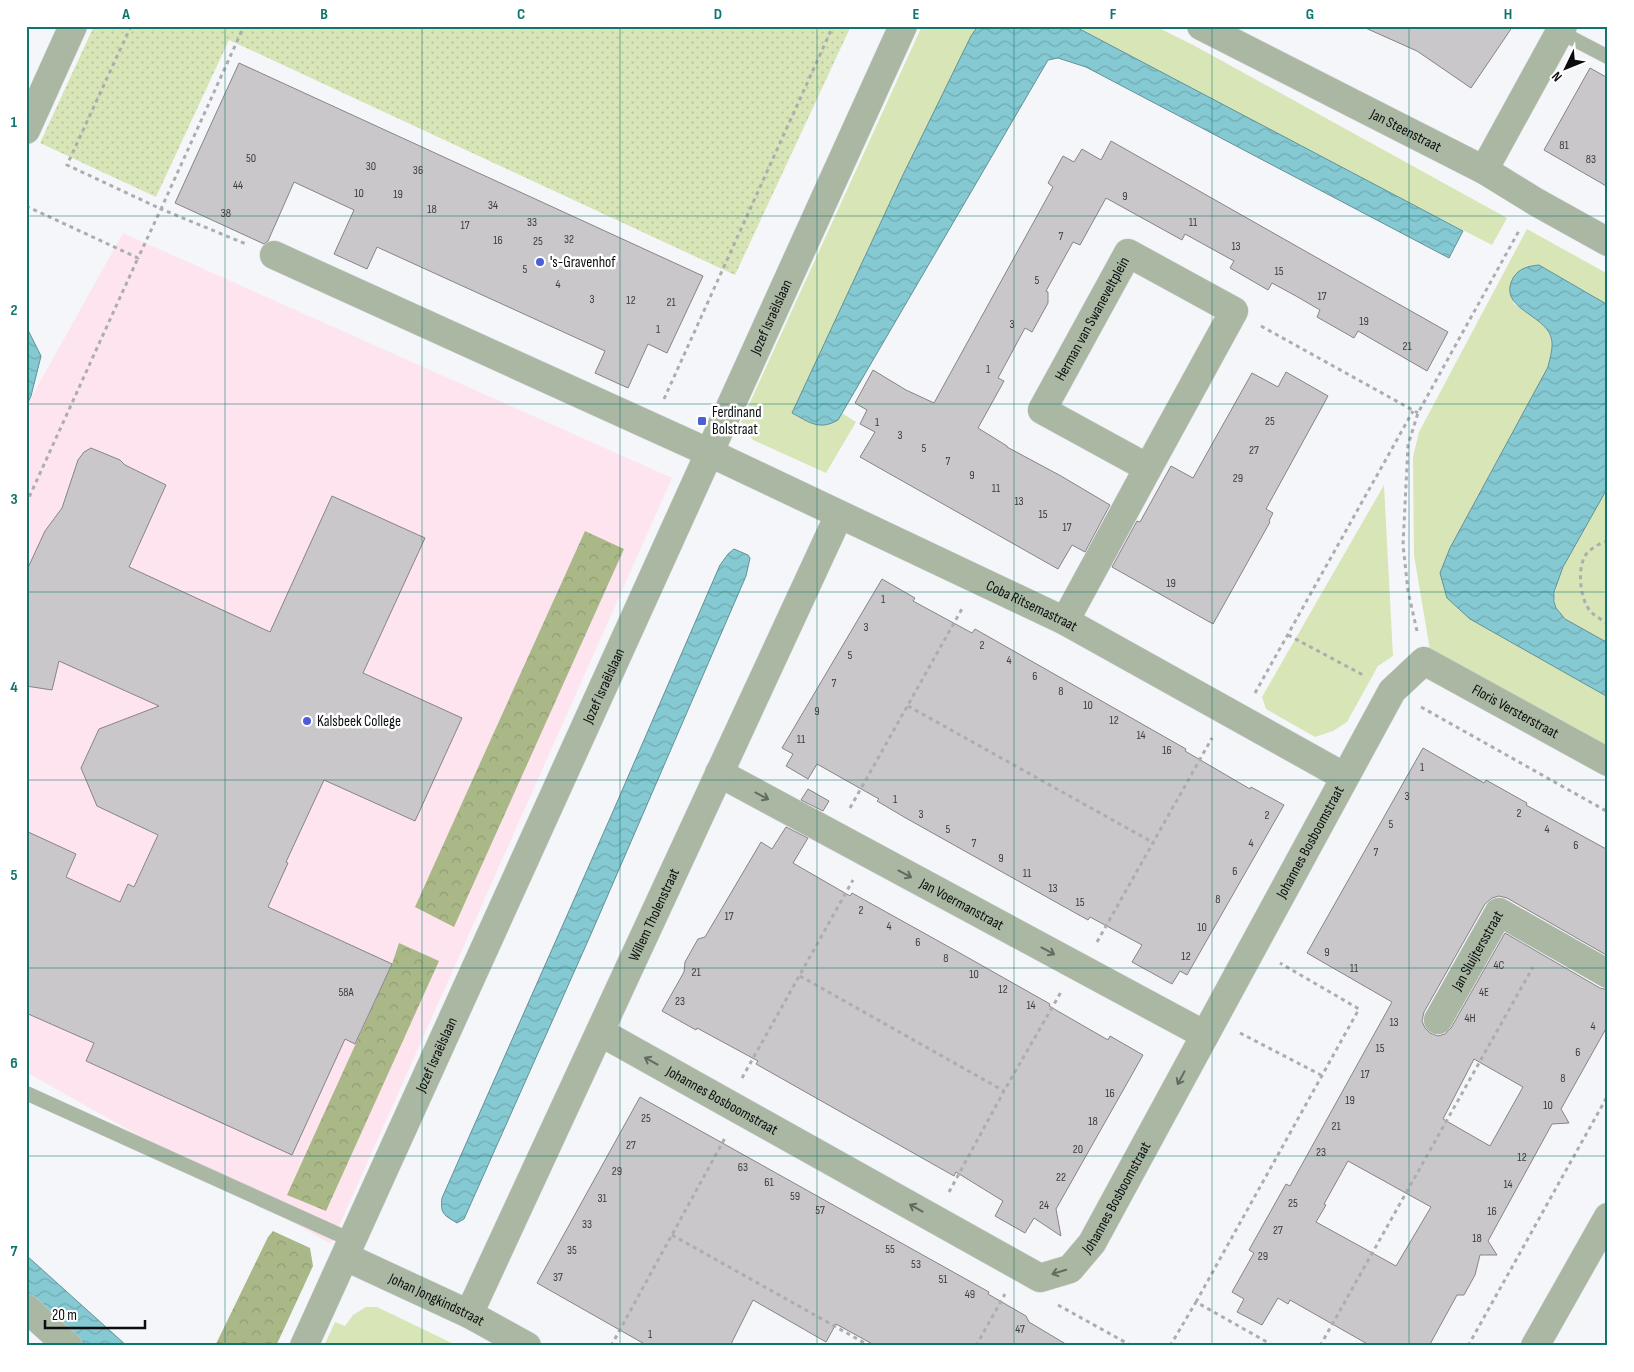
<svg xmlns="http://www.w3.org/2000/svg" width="1634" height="1372" font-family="'Sofia Sans Condensed',sans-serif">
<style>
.education{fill:#fde4ef}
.grass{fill:#d7e5b7}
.forest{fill:url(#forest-crowns)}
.park{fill:url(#park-dots)}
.water{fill:url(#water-waves);stroke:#619197}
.building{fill:#cac7ca;stroke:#878487;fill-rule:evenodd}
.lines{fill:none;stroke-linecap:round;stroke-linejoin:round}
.service-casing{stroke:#d0d1d3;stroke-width:15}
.minor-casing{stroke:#d0d1d3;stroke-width:29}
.path{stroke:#acadb0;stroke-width:3;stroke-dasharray:4 4;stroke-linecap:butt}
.service{stroke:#aab7a3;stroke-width:14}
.minor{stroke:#aab7a3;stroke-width:28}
.oneway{stroke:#636a60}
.grid{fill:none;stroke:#0f766e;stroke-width:1;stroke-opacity:0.55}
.poi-dot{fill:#4c5ed3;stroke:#fff;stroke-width:2}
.labels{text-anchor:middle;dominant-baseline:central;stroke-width:5;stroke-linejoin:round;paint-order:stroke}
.number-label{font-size:12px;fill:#3c3c3d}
.street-label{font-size:15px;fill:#0c0d0e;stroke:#fff}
.poi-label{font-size:15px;fill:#0c0d0e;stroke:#fff;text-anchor:start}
.neatline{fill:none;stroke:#0f766e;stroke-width:2}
.grid-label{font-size:16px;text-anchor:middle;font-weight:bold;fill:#0f766e}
</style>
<defs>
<pattern id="forest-crowns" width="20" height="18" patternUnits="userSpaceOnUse" patternTransform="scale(1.25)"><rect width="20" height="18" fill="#aab887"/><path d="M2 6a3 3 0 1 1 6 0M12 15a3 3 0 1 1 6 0" fill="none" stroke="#919d73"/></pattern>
<pattern id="park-dots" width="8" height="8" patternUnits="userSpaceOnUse" patternTransform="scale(1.25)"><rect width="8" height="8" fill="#d7e5b7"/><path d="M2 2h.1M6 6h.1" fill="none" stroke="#b7c39c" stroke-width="1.8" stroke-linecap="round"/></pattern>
<pattern id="water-waves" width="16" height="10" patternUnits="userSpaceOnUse" patternTransform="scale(1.25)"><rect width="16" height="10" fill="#85c9d2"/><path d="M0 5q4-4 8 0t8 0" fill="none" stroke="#72abb3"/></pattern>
</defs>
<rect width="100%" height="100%" fill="#f5f6f9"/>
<path class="education" d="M123,233l549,245 -341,766 -305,-172v-665z"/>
<path class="grass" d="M922,26h56l-7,10 -107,221 -26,163 4,-7 14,9 -30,51 -73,-33 -12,-18z
M1075,26h80l40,20 312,172 -15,27 -197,-101z
M1527,229l81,45v31l-69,-40 -26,38c15,11 40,23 39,44 0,6 -3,14 -4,20l-98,181 20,71 138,78v53l-178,-100 -16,-95 -1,-98 6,-25z
M1384,485l9,171 -15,10 -31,56 -14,9 -18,6 -49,-28 -4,-12z
M1608,487v156c-17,-9 -41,-18 -51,-34 -14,-20 39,-101 51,-122z
M366,1307h11l81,39h-134l11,-24 10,4 8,-11z"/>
<path class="forest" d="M585,531l39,18 -170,378 -39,-20z
M399,943l40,18 -113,250 -39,-16 105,-231z
M273,1231l37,17 3,18 -37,80h-61l53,-109z"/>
<path class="park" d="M94,26h757l-116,249 -506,-235 -73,157 -116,-54z"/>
<path class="water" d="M978,26h96l389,205 -14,27 -363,-191 -28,-9 -10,2 -210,360c-19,11 -29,2 -46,-7l109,-234 70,-143z
M1539,265l69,40v182l-45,80 -9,25v10l2,6 9,11 43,24v54l-138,-78 -23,-21 -7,-25 10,-25 98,-181c2,-10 6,-20 3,-30 -7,-23 -54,-29 -38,-59 6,-10 16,-12 26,-13z
M26,326l15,30 -10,40 -5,11z
M734,549l14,6 2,3 -4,18 -155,358 -127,285 -7,4c-13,-8 -17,-9 -15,-25l169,-382 109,-251 8,-11z
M26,1255l101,91h-40l-61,-55z"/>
<path class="building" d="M1361,26h152l-42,62 -54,-37z
M239,63l464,213 -36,77 -19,-9 -20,44 -33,-15 10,-22 -228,-104 -10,22 -33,-15 20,-44 -60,-28 -26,59 -4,3 -89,-41z
M1590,68l18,10v109l-64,-37z
M1111,141l337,191 -21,39 -69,-40 -4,7 -37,-21 3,-7 -24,-14 -24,-13 -4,7 -38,-22 4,-7 -49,-27 -3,6 -76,-42 -26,47 -7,-3 -27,49 2,1v11l-16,29 -7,-4 -27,50 6,3 -26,47 29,18v1l54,29 49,29 -25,47 -13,-7 -14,24 -198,-112 15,-25 -15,-8 7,-14 -12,-7 18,-33 33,20 28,13 119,-216 -5,-4 15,-27 11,6 8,-13 19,11z
M1286,372l42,24 -62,113 7,4 -4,8 1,1 -57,102 -101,-57 25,-46 3,1 31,-56 22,12 59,-105 26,14z
M91,448l29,12 5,5 41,20 -37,82 141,65 62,-136 93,42 -62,135 99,45 -47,103 -91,-41 -38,82 2,1 -20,44 124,57 -37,80 -10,-5 -53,116 -206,-94 8,-18 -68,-30v-182l50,23 -10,23 54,25 8,-18 6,3 24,-52 -61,-29 -16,-38 18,-39 60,-23 -100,-45 -7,29 -26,-4v-114l19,-41 17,-23 16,-48 6,-8z
M882,579l33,19 -2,3 59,32 3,-4 211,120 -1,2 65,38 1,-2 33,18 -97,170 -7,-4 -8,13 -40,-22 10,-17 -52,-28 -2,3 -27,-15 -157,-88 -27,-16 2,-2 -62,-35 -9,15 -22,-13 7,-12 -11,-6z
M1423,748l61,35 2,-3 41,23 -1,2 82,45v106l-101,-58 -8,-2 -7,2 -7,6 -61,108 -2,9 3,7 5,5 8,3 7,-2 6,-6 54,-95 95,55 8,2v35l-47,84 8,14 -17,1 -64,117 9,14h-17l-5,20 -11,20h-7l-28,51h-58l-81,-46 -2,4 -10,-6 -16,27 -25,-13 7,-13 -12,-7 22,-39 -5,-3 37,-66 4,2 102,-184 -85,-49zM1474,1059l49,28 -33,59 -47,-27zM1348,1161l83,46 -35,59 -80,-44 10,-17 -2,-1z
M808,789l21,12 -6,10 -22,-11z
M786,827l22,11 -15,25 57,33 2,-3 106,59 92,52 -1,2 59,34 2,-4 33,19 -87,154 5,27 -27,-18 -9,15 -30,-17 8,-15 -47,-29 -2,4 -198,-112 2,-3 -61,-33 -1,2 -34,-19 22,-39 1,-10 13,-23 7,-2 56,-95 11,7z
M640,1097l349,195 -1,2 38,22 3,6 40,24h-193l-40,-22 -10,18 -73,-42 -23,46h-82l-111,-63z"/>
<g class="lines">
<g class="service-casing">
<path id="service" d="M1560,32l48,25
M26,1093l327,148"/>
</g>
<g class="minor-casing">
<g id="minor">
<path id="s1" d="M1201,26l283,144 52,32 72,40"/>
<path d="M26,130l47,-104"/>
<path d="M1484,170l79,-144"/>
<path id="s2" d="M274,255l436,198 355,168 280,156"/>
<path id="s3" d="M1065,621l83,-153 -106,-58 86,-157 106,58 -86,157"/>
<path id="s4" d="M719,773l486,262"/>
<path id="s5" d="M1438,1020l61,-108 109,62"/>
<path id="s6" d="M600,1032l440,246 30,-9 22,-26 300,-552 32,-30 184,101"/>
<path id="s7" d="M346,1257l123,57 58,32"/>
<path d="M26,1308l42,38"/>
<path id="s8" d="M469,1314l370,-799"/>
<path id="s9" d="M304,1346l599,-1320"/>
<path d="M1535,1346l73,-129"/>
</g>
</g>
<path class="path" d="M131,26l-64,139 94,44 83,-183
M26,206l112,52 23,-49 85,35
M1261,326l157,87
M664,399l169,-373
M26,504l112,-246
M1608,541c-8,2 -19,8 -23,15 -8,14 -5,44 6,56 5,5 12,8 17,12
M1417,631l-9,-40 -5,-46 5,-100 10,-32 102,-184
M1288,635l77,41
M1255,693l158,-282
M908,706l244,136
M1421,707l187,105
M850,808l113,-201
M1097,942l115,-204
M800,976l204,115
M1240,1033l81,42
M742,1078l111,-198
M949,1192l55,-101 57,-99
M672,1235l198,111
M1196,1302l163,-293 -79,-46
M1058,1305l74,41
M611,1346l114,-208
M976,1346l29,-52
M1170,1346l26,-44 78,44
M1320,1346l213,-379
M1468,1346l140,-251"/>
<use href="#service" class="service"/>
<use href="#minor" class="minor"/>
</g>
<defs><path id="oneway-shaft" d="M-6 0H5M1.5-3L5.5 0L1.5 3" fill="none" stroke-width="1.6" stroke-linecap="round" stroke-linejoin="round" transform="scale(1.25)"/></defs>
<g class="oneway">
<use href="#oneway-shaft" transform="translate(762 796) rotate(28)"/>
<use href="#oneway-shaft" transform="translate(905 874) rotate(28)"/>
<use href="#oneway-shaft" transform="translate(1048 951) rotate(28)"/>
<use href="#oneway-shaft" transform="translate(651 1061) rotate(-151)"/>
<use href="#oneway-shaft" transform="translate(1181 1078) rotate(118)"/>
<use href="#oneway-shaft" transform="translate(916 1208) rotate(-151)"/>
<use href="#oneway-shaft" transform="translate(1059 1272) rotate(163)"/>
</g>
<path class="grid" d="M225,26v1320M422,26v1320M620,26v1320M817,26v1320M1014,26v1320M1212,26v1320M1409,26v1320M26,216h1582M26,404h1582M26,592h1582M26,780h1582M26,968h1582M26,1156h1582"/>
<g class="poi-dot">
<circle cx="540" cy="262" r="5"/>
<rect x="697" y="416" width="10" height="10" rx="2.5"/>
<circle cx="307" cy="721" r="5"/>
</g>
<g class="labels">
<g class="number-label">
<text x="1564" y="145">81</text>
<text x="251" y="158">50</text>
<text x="1591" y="159">83</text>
<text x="371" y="166">30</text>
<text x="418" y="170">36</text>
<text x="238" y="185">44</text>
<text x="359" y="193">10</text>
<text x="398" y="194">19</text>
<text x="1125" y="196">9</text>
<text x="493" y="205">34</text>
<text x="432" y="209">18</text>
<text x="226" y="213">38</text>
<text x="532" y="222">33</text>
<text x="1193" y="222">11</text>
<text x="465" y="225">17</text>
<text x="1061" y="236">7</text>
<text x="569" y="239">32</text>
<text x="498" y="240">16</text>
<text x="538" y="241">25</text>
<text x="1236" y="246">13</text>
<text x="525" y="269">5</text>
<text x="1279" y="271">15</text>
<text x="1037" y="280">5</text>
<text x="558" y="284">4</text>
<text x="1322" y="296">17</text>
<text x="592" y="299">3</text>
<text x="631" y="300">12</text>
<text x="671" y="302">21</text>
<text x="1364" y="321">19</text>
<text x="1012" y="324">3</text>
<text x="658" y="329">1</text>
<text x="1407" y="346">21</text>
<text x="988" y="369">1</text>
<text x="1270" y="421">25</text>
<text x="877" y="422">1</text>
<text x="900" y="435">3</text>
<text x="924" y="448">5</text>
<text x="1254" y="450">27</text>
<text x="948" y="461">7</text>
<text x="972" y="475">9</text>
<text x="1238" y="478">29</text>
<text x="996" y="488">11</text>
<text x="1019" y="501">13</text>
<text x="1043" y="514">15</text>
<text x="1067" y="527">17</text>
<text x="1171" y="583">19</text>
<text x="883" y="599">1</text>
<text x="866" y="627">3</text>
<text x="982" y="645">2</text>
<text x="850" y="655">5</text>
<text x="1009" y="660">4</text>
<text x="1035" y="676">6</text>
<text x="834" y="683">7</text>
<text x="1061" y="691">8</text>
<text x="1088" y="705">10</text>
<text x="817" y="711">9</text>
<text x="1114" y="720">12</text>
<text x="1141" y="735">14</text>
<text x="801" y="739">11</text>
<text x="1167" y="750">16</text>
<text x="1422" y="767">1</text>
<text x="1407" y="796">3</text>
<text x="895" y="799">1</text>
<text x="1519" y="813">2</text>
<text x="921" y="814">3</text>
<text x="1267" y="815">2</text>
<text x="1391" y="824">5</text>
<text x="948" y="829">5</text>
<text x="1547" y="829">4</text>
<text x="974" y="843">7</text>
<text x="1251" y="843">4</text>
<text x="1576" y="845">6</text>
<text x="1376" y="852">7</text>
<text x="1001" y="858">9</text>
<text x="1235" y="871">6</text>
<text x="1027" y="873">11</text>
<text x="1053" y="888">13</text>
<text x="1218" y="899">8</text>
<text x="1080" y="902">15</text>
<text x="861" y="910">2</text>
<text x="729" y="916">17</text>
<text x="889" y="926">4</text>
<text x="1202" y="927">10</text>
<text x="918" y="942">6</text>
<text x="1327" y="952">9</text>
<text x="1186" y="956">12</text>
<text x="946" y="958">8</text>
<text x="1499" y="965">4C</text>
<text x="1354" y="968">11</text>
<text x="696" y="972">21</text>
<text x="974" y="974">10</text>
<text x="1003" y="989">12</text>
<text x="346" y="992">58A</text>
<text x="1484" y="992">4E</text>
<text x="680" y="1001">23</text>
<text x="1031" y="1005">14</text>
<text x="1470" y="1018">4H</text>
<text x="1394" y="1022">13</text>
<text x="1593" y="1026">4</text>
<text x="1380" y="1048">15</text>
<text x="1578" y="1052">6</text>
<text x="1365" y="1074">17</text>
<text x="1563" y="1078">8</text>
<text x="1110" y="1093">16</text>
<text x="1350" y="1100">19</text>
<text x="1548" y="1105">10</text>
<text x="646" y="1118">25</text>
<text x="1093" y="1121">18</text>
<text x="1336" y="1126">21</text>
<text x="631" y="1145">27</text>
<text x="1078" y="1149">20</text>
<text x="1321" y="1152">23</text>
<text x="1522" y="1157">12</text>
<text x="743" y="1167">63</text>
<text x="617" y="1171">29</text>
<text x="1061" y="1177">22</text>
<text x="769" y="1182">61</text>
<text x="1508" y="1184">14</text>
<text x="795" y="1196">59</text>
<text x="602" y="1198">31</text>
<text x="1293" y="1203">25</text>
<text x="1044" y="1205">24</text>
<text x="820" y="1210">57</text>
<text x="1492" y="1211">16</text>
<text x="587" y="1224">33</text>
<text x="1278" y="1230">27</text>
<text x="1477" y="1238">18</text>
<text x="890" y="1249">55</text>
<text x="572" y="1250">35</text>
<text x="1263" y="1256">29</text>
<text x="916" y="1264">53</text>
<text x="558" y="1277">37</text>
<text x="943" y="1279">51</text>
<text x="970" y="1294">49</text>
<text x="1020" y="1329">47</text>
<text x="650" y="1334">1</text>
</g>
<g class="street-label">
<text stroke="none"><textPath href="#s1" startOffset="230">Jan Steenstraat</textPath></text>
<text stroke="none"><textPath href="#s9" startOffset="1130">Jozef Israëlslaan</textPath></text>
<text stroke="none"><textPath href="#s3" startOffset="399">Herman van Swaneveltplein</textPath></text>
<text stroke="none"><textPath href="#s2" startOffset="835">Coba Ritsemastraat</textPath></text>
<text stroke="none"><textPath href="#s9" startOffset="725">Jozef Israëlslaan</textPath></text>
<text stroke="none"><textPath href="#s6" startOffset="1346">Floris Versterstraat</textPath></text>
<text stroke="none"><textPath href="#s6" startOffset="1026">Johannes Bosboomstraat</textPath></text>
<text stroke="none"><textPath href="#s4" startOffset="276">Jan Voermanstraat</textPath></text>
<text stroke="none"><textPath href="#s8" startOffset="440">Willem Tholenstraat</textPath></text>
<text stroke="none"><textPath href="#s5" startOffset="80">Jan Sluijtersstraat</textPath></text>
<text stroke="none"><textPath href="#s9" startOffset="320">Jozef Israëlslaan</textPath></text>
<text stroke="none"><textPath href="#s6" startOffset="140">Johannes Bosboomstraat</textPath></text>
<text stroke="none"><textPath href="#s6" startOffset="621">Johannes Bosboomstraat</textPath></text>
<text stroke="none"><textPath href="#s7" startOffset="100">Johan Jongkindstraat</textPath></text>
</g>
<g class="poi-label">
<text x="550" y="262">'s-Gravenhof</text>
<text x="712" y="412">Ferdinand<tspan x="712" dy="17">Bolstraat</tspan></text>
<text x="317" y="721">Kalsbeek College</text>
</g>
</g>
<rect width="1634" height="1372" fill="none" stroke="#ffffff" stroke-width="55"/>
<g transform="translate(1566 68) rotate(227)" stroke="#ffffff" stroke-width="4" paint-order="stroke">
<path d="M0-4L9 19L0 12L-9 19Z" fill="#0c0d0e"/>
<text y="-8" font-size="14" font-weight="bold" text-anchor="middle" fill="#0c0d0e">N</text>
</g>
<path d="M45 1320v8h100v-8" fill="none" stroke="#0c0d0e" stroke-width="2.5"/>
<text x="52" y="1320" font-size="15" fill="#0c0d0e" stroke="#ffffff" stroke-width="4" paint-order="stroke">20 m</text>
<rect x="28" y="28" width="1578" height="1316" class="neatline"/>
<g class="grid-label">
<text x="126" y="19">A</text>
<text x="324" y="19">B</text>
<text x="521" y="19">C</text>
<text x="718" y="19">D</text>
<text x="916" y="19">E</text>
<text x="1113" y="19">F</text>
<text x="1310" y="19">G</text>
<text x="1508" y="19">H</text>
<text x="14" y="127">1</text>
<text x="14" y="315">2</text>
<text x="14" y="504">3</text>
<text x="14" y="692">4</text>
<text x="14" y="880">5</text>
<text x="14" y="1068">6</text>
<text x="14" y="1256">7</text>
</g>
</svg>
